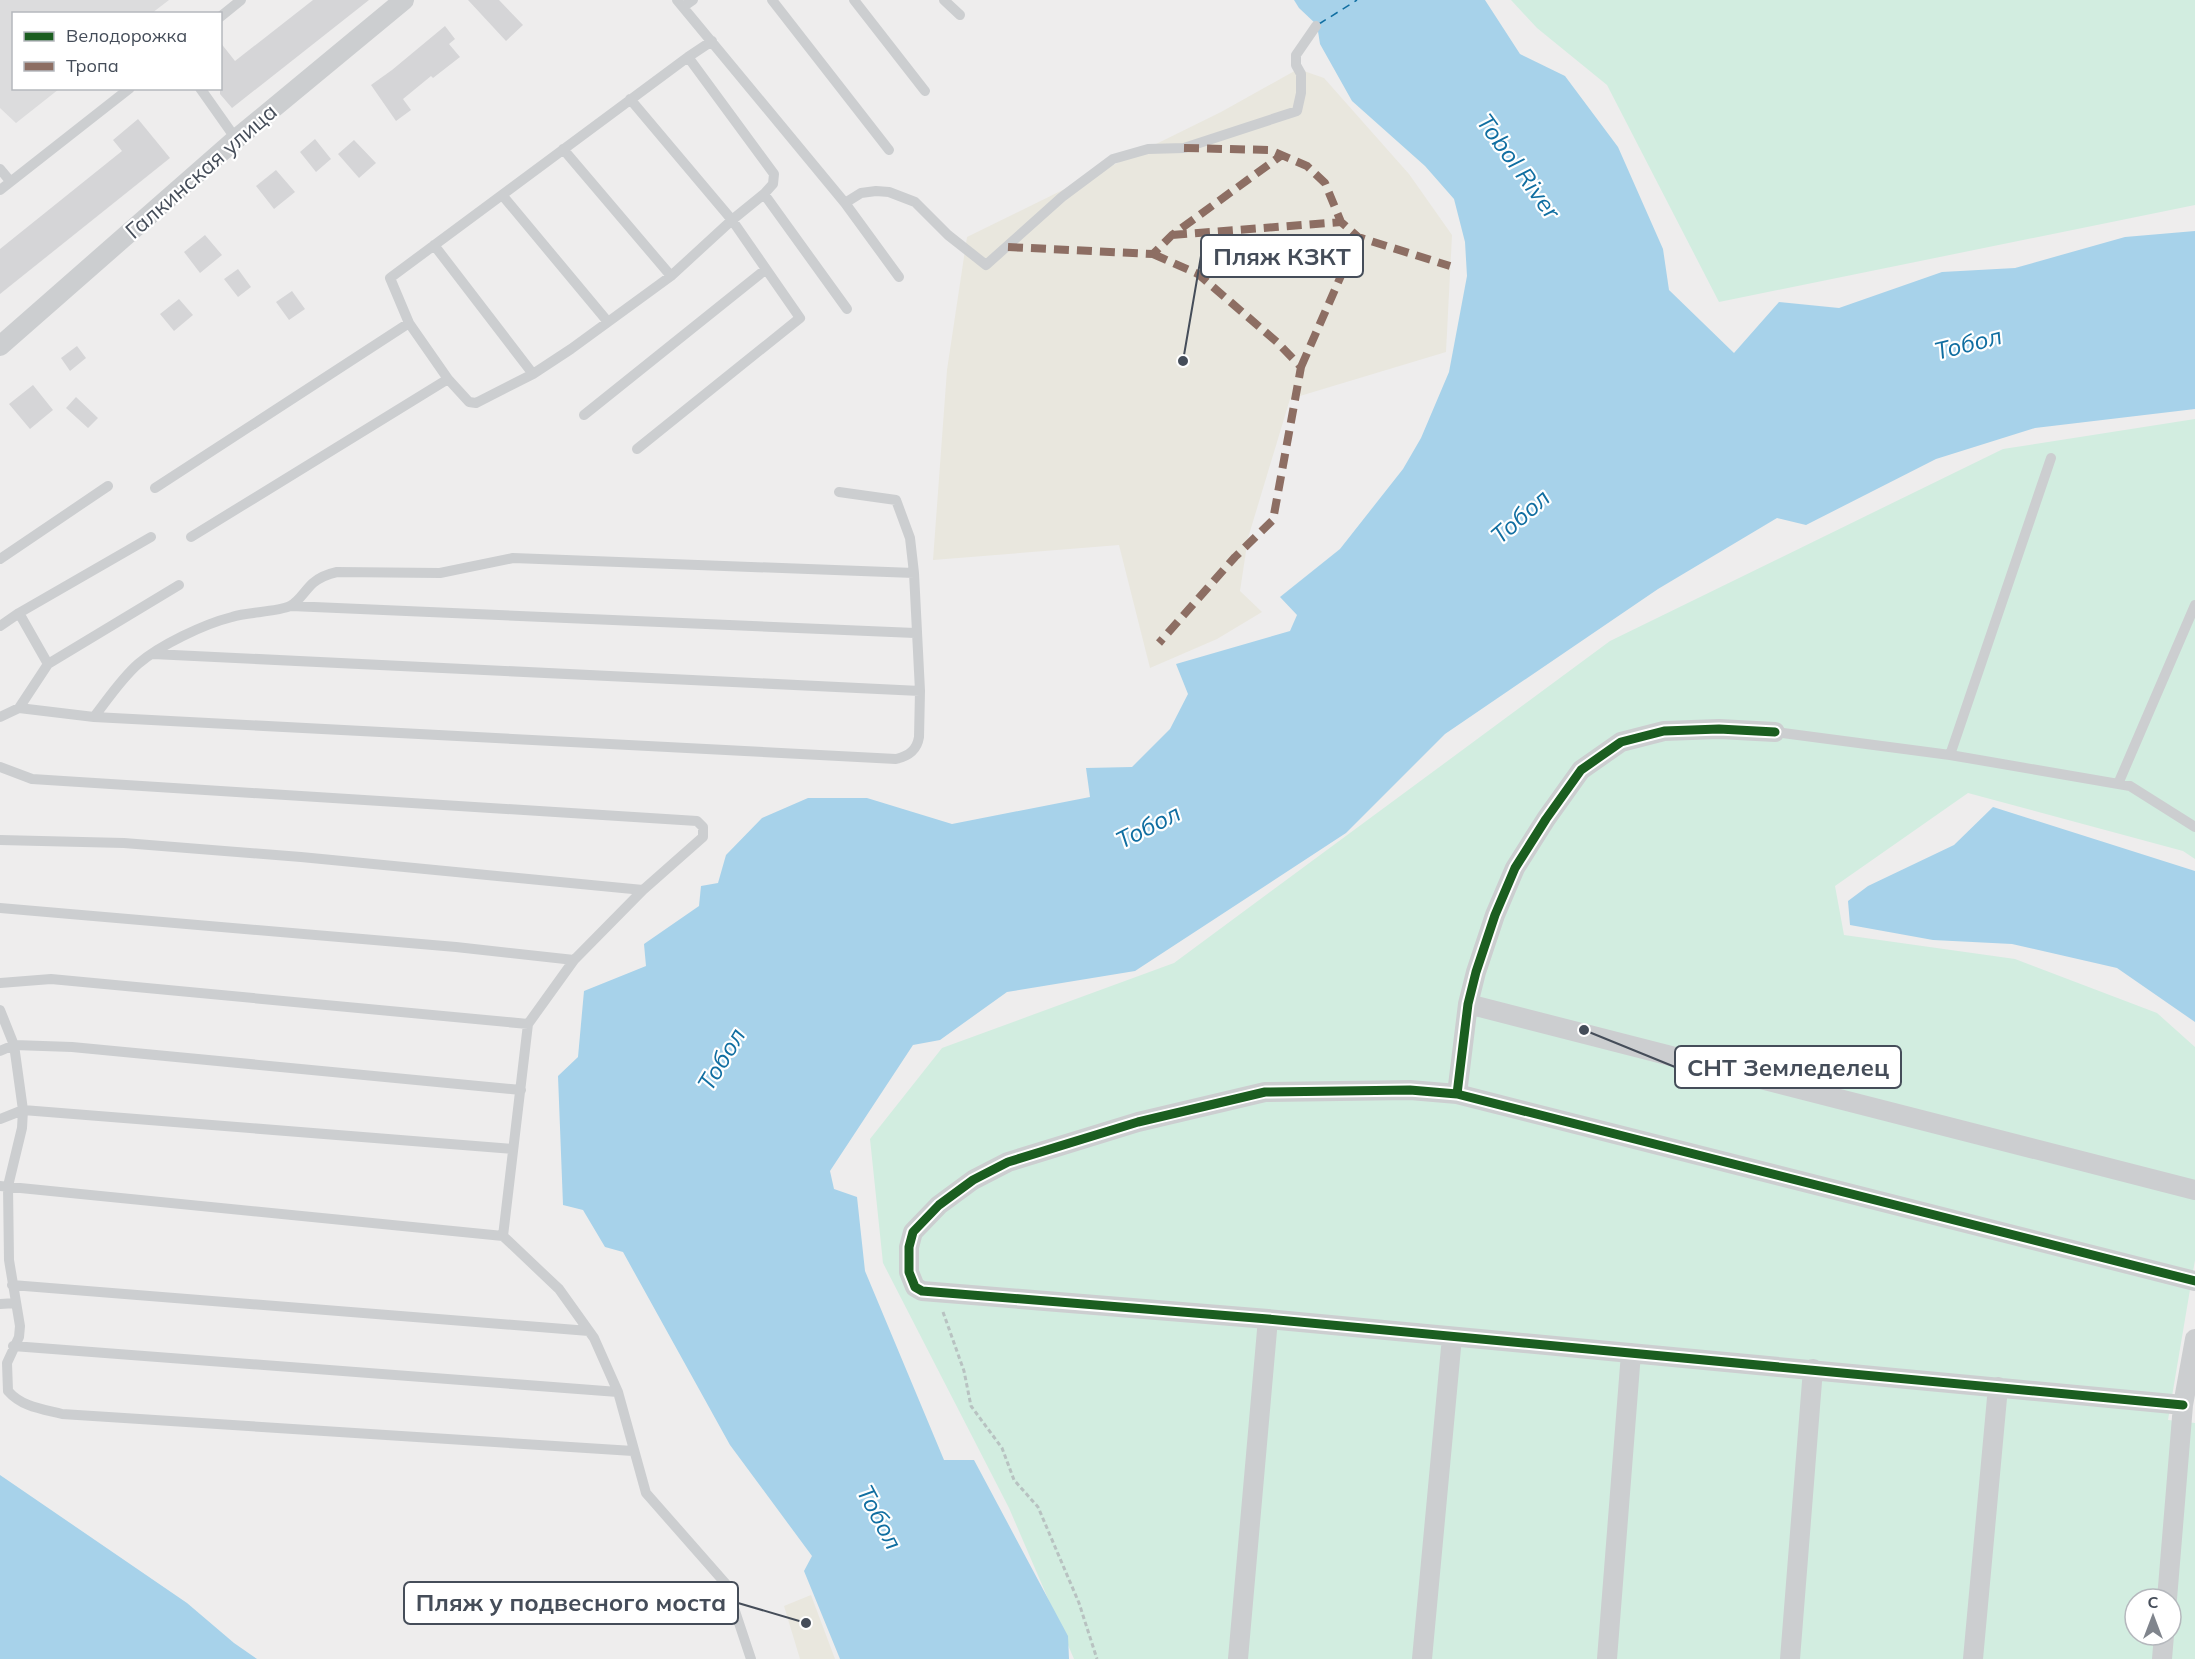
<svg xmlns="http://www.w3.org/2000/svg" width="2195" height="1659" font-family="Mulish,sans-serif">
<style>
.education{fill:#dcdcdd}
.green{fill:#d2ede0;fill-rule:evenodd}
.sand{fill:#e9e7de}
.water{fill:#a7d2ea}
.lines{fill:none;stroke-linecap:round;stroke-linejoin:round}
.ferry{stroke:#106ea1;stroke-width:1.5;stroke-dasharray:8 6;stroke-linecap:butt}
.building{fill:#d5d5d7}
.path{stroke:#b8c2c1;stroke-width:3;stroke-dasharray:4.5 3;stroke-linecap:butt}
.service{stroke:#ccced0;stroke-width:10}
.minor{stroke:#ccced0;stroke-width:20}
.quiet{stroke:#8d6e63;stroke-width:8;stroke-dasharray:15 8;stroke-linecap:butt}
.cycleway-casing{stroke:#fff;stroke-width:13}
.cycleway{stroke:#1b5e20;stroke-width:9}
.labels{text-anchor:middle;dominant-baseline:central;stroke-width:4.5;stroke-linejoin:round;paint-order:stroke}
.street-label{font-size:22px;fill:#454d59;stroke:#fff}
.water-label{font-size:24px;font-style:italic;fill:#106ea1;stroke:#fff}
.leader{fill:none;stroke:#454d59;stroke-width:2}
.callout-dot{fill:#454d59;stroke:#fff;stroke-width:2}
.callout{fill:#fff;stroke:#454d59;stroke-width:2}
.callout-label{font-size:24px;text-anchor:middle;font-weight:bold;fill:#454d59}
</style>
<rect width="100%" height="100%" fill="#eeeded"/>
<path class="education" d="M0,0h169l-17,13 -138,1v74l45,1 -43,34 -16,-15z"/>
<path class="green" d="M1511,0h684v205l-476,97 -112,-217 -70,-57z
M2195,419v440l-12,-8 -215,-58 -133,93 9,49 171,24 142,54 38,34v213l-27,160 27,3v236h-1121l-65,-151 -126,-245 -13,-124 72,-91 232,-85 436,-322 393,-192zM2135,1599h36v36h-36z"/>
<path class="sand" d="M1298,69l26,9 85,96 43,61 -6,117 -156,47 -42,139 -8,53 22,21 -45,27 -67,29 -31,-123 -186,15 14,-190 20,-133 254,-125z
M811,1595l24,64h-35l-16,-53z"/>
<path class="water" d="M1294,0h191l35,54 45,22 53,71 45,102 6,41 65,63 45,-51 60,6 103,-36 73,-4 110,-31 70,-6v178l-160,19 -99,31 -130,66 -29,-7 -119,71 -213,145 -99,99 -211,138 -128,21 -67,48 -27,5 -83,126 4,18 23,8 8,74 79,189h30l94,176 1,23h-229l-36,-88 8,-15 -82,-111 -107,-193 -18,-5 -22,-37 -20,-5 -5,-129 20,-19 6,-66 62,-25 -2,-22 55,-38 2,-20 17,-3 8,-28 36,-37 46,-20h59l85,26 138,-27 -4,-29 46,-1 38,-38 18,-35 -12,-30 114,-33 7,-16 -17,-18 60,-48 63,-80 18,-31 28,-66 18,-96 -2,-34 -11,-43 -29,-33 -73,-65 -32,-57 -3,-19 -18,-17z
M1993,807l202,64v151l-78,-54 -105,-24 -79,-4 -83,-15 -2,-24 20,-15 86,-41z
M0,1475l187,128 47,40 23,16h-257z"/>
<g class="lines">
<path class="ferry" d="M1319,24l38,-24"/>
</g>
<path class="building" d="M313,0h56l-137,108 -12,-14v-52l15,19z
M468,0h31l24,25 -17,16z
M445,26l10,13 -6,5 11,13 -27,21 -2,-2 -28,23 8,11 -15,11 -25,-36 21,-15z
M138,119l32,39 -170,136v-45l122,-98 -9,-11z
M315,139l16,20 -15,13 -16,-20z
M354,140l22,23 -17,15 -21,-24z
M276,170l19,22 -21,17 -18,-23z
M205,235l17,20 -22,18 -16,-21z
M238,269l13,18 -13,10 -14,-18z
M292,291l13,18 -16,11 -13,-18z
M179,299l14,16 -19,16 -14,-17z
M77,346l9,12 -16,13 -9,-13z
M33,385l20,25 -23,19 -21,-25z
M76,397l22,21 -10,10 -22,-20z"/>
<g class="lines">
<path class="path" d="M943,1312l21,59 7,35 31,42 12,32 24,27 41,96 18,56"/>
<path class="service" d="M677,0l168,203 54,74
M772,0l117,150
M854,0l71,91
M944,0l16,15
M683,7l10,-7
M220,17l21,-17
M200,88l36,51
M630,99l102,121 68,98 -163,131
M563,149l108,127
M0,169l10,12
M0,190l130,-102
M764,194l83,115
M503,196l105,126
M845,203l16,-10 15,-2 13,1 26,10 33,33 38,30 76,-68 51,-38 35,-10 36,-1 113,-37 4,-18v-19l-5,-9v-10l20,-29
M434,245l99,129
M448,379l21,23 7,1 57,-29 38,-25 100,-73 61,-56 32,-26 9,-10 1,-10 -86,-117
M584,415l181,-145
M155,488l254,-165 -19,-45 298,-221 24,-16
M191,537l257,-158 -39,-56
M0,559l108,-73
M291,606l624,27
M19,613l29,51
M0,626l19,-13 132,-76
M153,654l767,37
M19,708l75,9 802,42c13,-3 21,-9 23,-22l1,-46 -6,-118 -4,-35 -14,-38 -57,-8
M0,717l19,-9 29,-44 131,-79
M94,717c14,-18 27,-38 44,-53 22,-19 66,-40 94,-47 15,-5 45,-5 58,-11 9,-4 15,-16 23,-23 7,-6 15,-9 24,-11l103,1 73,-15 401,15
M1775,732l175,23 180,31 65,41
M1950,755l101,-297
M0,767l32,12 665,42 6,6v10l-60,53 -69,70 -46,64 -25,212 56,53 35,49 24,54 28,101 80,91 25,75
M2118,784l77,-179
M0,840l124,3 177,14 342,33
M0,908l456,39 118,13
M0,983l51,-4 477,45
M0,1010l14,35 9,65 -1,18 -14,58 1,74 11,66 -1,11 -12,26 1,28c14,16 34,18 54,23l571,37
M0,1051l14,-6 58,2 449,43
M0,1119l23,-9 490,39
M0,1186l503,50
M12,1285l577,46
M0,1304l16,-1
M13,1346l605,46"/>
<path class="minor" d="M0,346l236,-207 168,-139
M1468,1004l727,186
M1457,1094l11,-90 8,-32 19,-57 20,-47 31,-49 35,-49 40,-28 43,-11 55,-2 56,3
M2183,1405l-915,-86 -346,-28 -7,-4 -6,-15v-25l4,-15 26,-27 34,-25 35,-18 130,-40 127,-30 145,-2 47,4 738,187
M2167,1599l16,-194 12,-66
M1238,1659l30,-340
M1422,1659l30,-322
M1607,1659l24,-306
M1790,1659l23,-290
M1973,1659l25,-272
M2162,1659l2,-24"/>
<path class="quiet" d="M1184,148l86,2 37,16 18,17 16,39
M1172,235l169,-13 17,15 92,29
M1008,247l145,7 19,-19 110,-80
M1153,254l45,20 79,68 24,25 -28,153 -38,37 -76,86
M1301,367l57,-130"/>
<g class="cycleway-casing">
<path id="cycleway" d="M1457,1094l11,-90 8,-32 19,-57 20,-47 31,-49 35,-49 40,-28 43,-11 55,-2 56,3
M2183,1405l-915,-86 -346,-28 -7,-4 -6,-15v-25l4,-15 26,-27 34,-25 35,-18 130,-40 127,-30 145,-2 47,4 738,187"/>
</g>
<use href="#cycleway" class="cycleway"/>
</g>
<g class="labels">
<g class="street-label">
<text transform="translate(201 171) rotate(-41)">Галкинская улица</text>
</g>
<g class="water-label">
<text transform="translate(1519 166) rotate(54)">Tobol River</text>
<text transform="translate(1968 343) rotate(-14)">Тобол</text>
<text transform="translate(1520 516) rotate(-41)">Тобол</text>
<text transform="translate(1148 826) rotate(-27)">Тобол</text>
<text transform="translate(721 1059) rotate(-59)">Тобол</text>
<text transform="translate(880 1517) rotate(62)">Тобол</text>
</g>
</g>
<path class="leader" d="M1183 361L1201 256M1584 1030L1675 1067M806 1623L738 1603"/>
<g class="callout-dot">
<circle cx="1183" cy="361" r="6"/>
<circle cx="1584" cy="1030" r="6"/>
<circle cx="806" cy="1623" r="6"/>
</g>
<g class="callout">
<rect x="1201" y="235" width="162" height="42" rx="6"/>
<rect x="1675" y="1046" width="226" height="42" rx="6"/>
<rect x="404" y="1582" width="334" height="42" rx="6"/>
</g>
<g class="callout-label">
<text x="1282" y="265">Пляж КЗКТ</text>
<text x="1788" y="1076">СНТ Земледелец</text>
<text x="571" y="1611">Пляж у подвесного моста</text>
</g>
<rect x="12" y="12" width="210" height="78" fill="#ffffff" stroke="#b5b8bd" stroke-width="1.5"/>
<rect x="24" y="32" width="30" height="9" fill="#1b5e20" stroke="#b5b8bd" stroke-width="1.5"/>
<text x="66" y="42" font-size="18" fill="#454d59">Велодорожка</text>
<rect x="24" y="62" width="30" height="9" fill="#8d6e63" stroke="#b5b8bd" stroke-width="1.5"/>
<text x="66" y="72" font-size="18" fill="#454d59">Тропа</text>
<g transform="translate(2153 1617)"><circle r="28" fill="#ffffff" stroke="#b5b8bd" stroke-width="1.5"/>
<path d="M0-4.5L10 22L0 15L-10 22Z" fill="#80858d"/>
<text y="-9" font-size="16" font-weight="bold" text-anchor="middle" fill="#454d59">С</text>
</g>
</svg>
